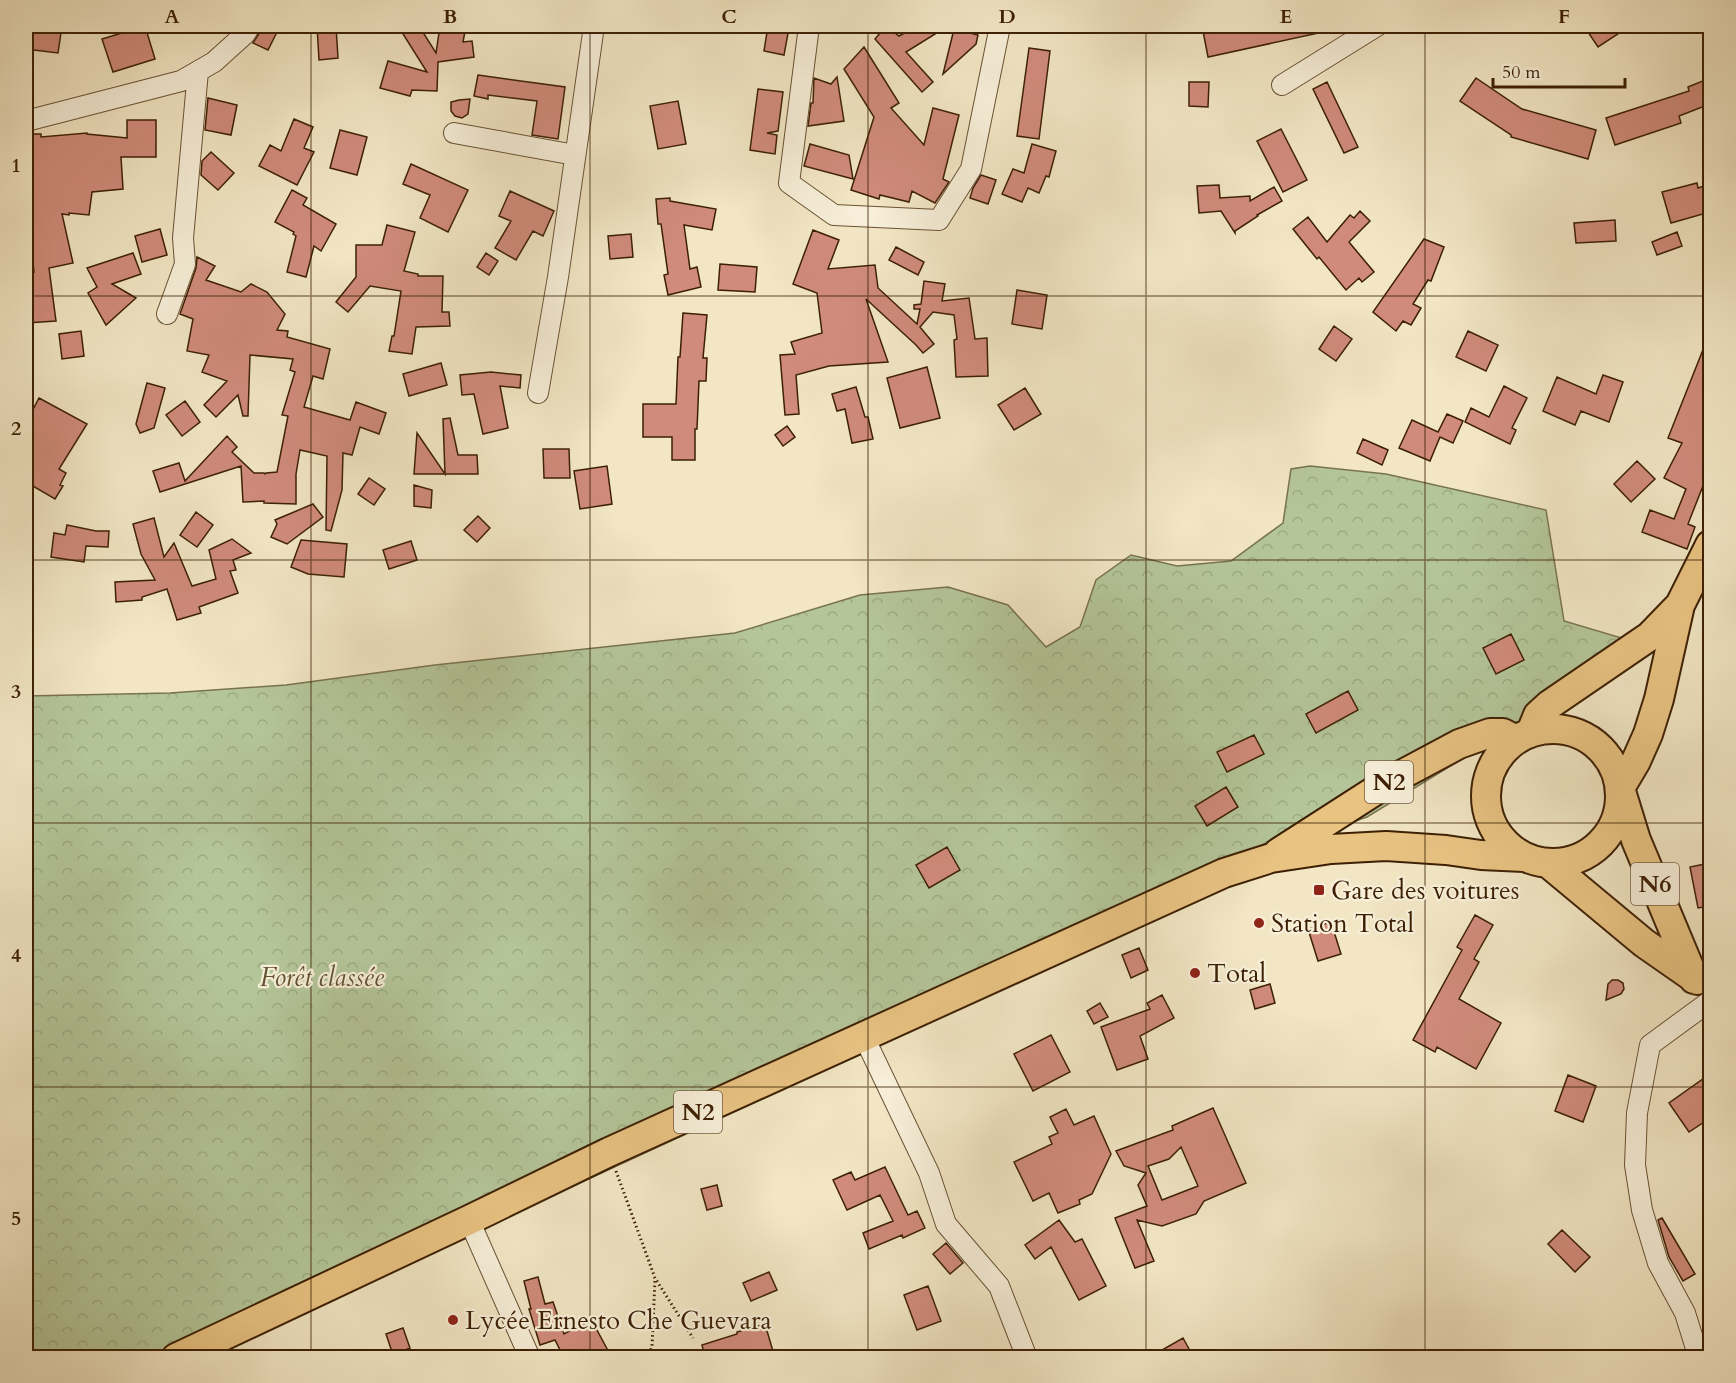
<svg xmlns="http://www.w3.org/2000/svg" width="1736" height="1383" font-family="Cardo,serif">
<style>
.forest{fill:url(#forest-crowns);stroke:#78734e;stroke-width:1.5}
.building{fill:#d08b7b;stroke:#3d2004;stroke-width:1.5;fill-rule:evenodd}
.lines{fill:none;stroke-linecap:round;stroke-linejoin:round}
.minor-casing{stroke:#6a5234;stroke-width:22}
.highway-casing{stroke:#3d2004;stroke-width:32}
.path{stroke:#3d2004;stroke-width:3;stroke-dasharray:1.5 3;stroke-linecap:butt}
.minor{stroke:#f7efd9;stroke-width:20}
.highway{stroke:#e9c382;stroke-width:28}
.grid{fill:none;stroke:#3d2004;stroke-width:1.5;stroke-opacity:0.55}
.poi-dot{fill:#8f2418;stroke:#f7efd9;stroke-width:2}
.labels{text-anchor:middle;dominant-baseline:central;stroke-width:4.5;stroke-linejoin:round;paint-order:stroke}
.shield{fill:#f7efd9;stroke:#755e44;stroke-width:1.5}
.shield-label{font-size:24px;font-weight:bold;fill:#3d2004}
.poi-label{font-size:26px;fill:#3d2004;stroke:#f7efd9;text-anchor:start}
.park-label{font-size:26px;font-style:italic;fill:#615231;stroke:#f7efd9}
.neatline{fill:none;stroke:#3d2004;stroke-width:2}
.grid-label{font-size:20px;text-anchor:middle;font-weight:bold;fill:#3d2004}
</style>
<defs>
<pattern id="forest-crowns" width="20" height="18" patternUnits="userSpaceOnUse" patternTransform="scale(1.5)"><rect width="20" height="18" fill="#b4c699"/><path d="M2 6a3 3 0 1 1 6 0M12 15a3 3 0 1 1 6 0" fill="none" stroke="#9caa82"/></pattern>
</defs>
<rect width="100%" height="100%" fill="#f2e6c4"/>
<filter id="stains"><feTurbulence type="fractalNoise" baseFrequency=".00333" numOctaves="4"/><feColorMatrix values="0 0 0 0 .2 0 0 0 0 .09 0 0 0 0 .02 0 0 0 .5 -.17"/></filter>
<radialGradient id="worn" r=".72"><stop offset=".6" stop-color="#630" stop-opacity="0"/><stop offset="1" stop-color="#630" stop-opacity=".3"/></radialGradient>
<path class="forest" d="M1310,466l76,8 160,36 18,111 81,24 -44,29 -234,143 -81,28 -31,26 -1054,487 -175,-1v-661l144,-3 116,-8 149,-20 300,-32 125,-38 88,-8 60,18 38,42 34,-20 16,-47 35,-25 46,11 54,-5 52,-38 8,-54z"/>
<path class="building" d="M26,26h36l-4,27 -32,-4z
M145,26l10,33 -42,13 -11,-33z
M262,26h18l-12,24 -15,-7 7,-11z
M317,26h19l2,32 -19,2z
M398,26h21l17,27 4,-27h26l-3,16 9,-1 2,16 -36,5 -1,29 -25,-1 -2,6 -30,-8 8,-27 39,11z
M768,26l21,2 -5,27 -20,-4z
M886,26l13,10 18,-10h31l-42,26 27,30 -11,10 -47,-53z
M1202,26h28v3l16,-3h81l1,5 -120,26z
M1584,26h46l-32,21z
M954,29l24,6 -2,9 -33,30z
M864,47l35,56 -8,5 33,37 9,-37 26,7 -16,64 6,3 -14,21 -23,-12 -3,11 -29,-7 -1,4 -28,-9 23,-73 -30,-48z
M1029,48l21,3 -11,88 -22,-3z
M478,75l87,12 -7,52 -26,-4 5,-34 -49,-6v4l-14,-3z
M837,77l7,44 -36,5 3,-23h2l1,-25 17,6z
M1476,78l46,31 74,21 -8,29 -77,-22v-2l-51,-34z
M1710,78v26l-31,12 2,7 -66,22 -9,-27 83,-27 -1,-4z
M1189,82h20l-1,25 -19,-1z
M1327,82l31,65 -14,6 -31,-64z
M758,89l25,3 -5,39 -11,2 10,2 -2,19 -25,-4z
M208,98l29,7 -6,30 -26,-5z
M470,99l-2,15 -6,4 -7,-2 -4,-5v-9l8,-2z
M678,101l8,43 -28,5 -8,-43z
M294,119l19,8 -9,21 10,4 -17,33 -38,-19 11,-21 11,6z
M127,120h29v37h-35l2,32 -31,3 -3,23 -20,-2v2l-7,-1 11,49 -24,5 7,53 -30,2v-50l8,-1 -3,-29 -3,1 -2,-14v-96h15v3l46,-4v1l40,4z
M1281,129l26,51 -24,12 -26,-51z
M340,130l27,7 -10,38 -27,-7z
M810,144l39,11 4,24 -49,-13z
M1032,144l24,7 -7,26 -3,-1 -7,17 -11,-5 -6,14 -20,-8 11,-25 11,4z
M211,152l23,21 -16,17 -17,-15 1,-14z
M411,164l57,26 -20,42 -28,-14 10,-23 -27,-11z
M981,175l15,5 -8,24 -18,-6 3,-10z
M1697,183l1,5 12,-4v28l-39,11 -9,-31z
M1219,185l1,13 30,-2v5l24,-14 8,14 -25,14 1,1 -23,15v2l-14,-22 -22,2 -2,-27z
M292,190l15,8 -4,7 33,19 -15,27 -7,-5 -8,31 -19,-5 9,-36 -3,-2 1,-2 -19,-10z
M510,191l44,20 -11,25 -10,-5 -17,29 -21,-12 16,-27 -12,-5z
M670,198v3l46,8 -4,21 -28,-5 6,44 7,-2 4,20 -33,8 -4,-20 4,-1 -7,-50h-3l-2,-25z
M1360,211l10,10 -21,21 25,30 -12,10 -3,-4 -13,12 -27,-33 -2,2 -24,-30 15,-12 19,25 23,-27 4,3z
M1615,220l1,21 -40,2 -2,-20z
M387,225l28,7 -11,39 14,3v2h25l-1,36h7l1,14 -34,1 -4,27 -23,-3 3,-15h2l7,-45 -31,-5 -22,26 -12,-10 20,-25v-32h26z
M160,229l7,26 -25,7 -7,-26z
M813,230l26,10 -11,29 47,-4 3,23 39,36 3,-15h-6v-4l7,-1 3,-23 21,3 -3,17 27,-3 6,41 12,-1 1,38 -32,1 -2,-37 3,-1 -3,-24 -21,-3 -13,15 14,17 -11,9 -7,-8 -50,-46 22,63 -59,4 -33,9 3,39 -14,1 -5,-60 15,-1 -4,-12 31,-9 -5,-40 -24,-9z
M1677,232l5,14 -25,9 -5,-13z
M631,234l2,23 -23,2 -2,-23z
M1424,239l20,8 -13,34 -3,-1 -15,24 8,4 -10,17 -8,-4 -7,10 -23,-19z
M896,247l28,15 -6,13 -29,-15z
M133,253l8,21 -29,10 24,14 -30,27 -18,-32 9,-6 -10,-19z
M486,253l12,8 -9,14 -12,-8z
M197,257l18,9 -9,14 35,12 10,-8 16,8 18,22 -8,16 11,1 -1,6 43,12 -7,30 -10,-3 -9,31 46,13 6,-18 30,11 -7,21 -19,-7 -8,28 -9,-2 -1,37 -11,41 -5,-1 1,-74 -27,-6 -4,24v30l-32,-1v-2l-21,1 -2,-36 -81,26 -7,-21 26,-8 6,18 42,-45 10,11 -5,5 22,21h10l1,1 1,-1 11,-1 11,-56 -6,-1 13,-43 -5,-2 3,-11 -43,-4 -2,61h-5l-5,-21 -22,22 -12,-12 23,-24 -25,-9 7,-17 -22,-4 6,-32 -13,-5 16,-46z
M720,264l37,3 -2,25 -37,-2z
M1017,290l30,5 -5,34 -30,-5z
M683,313l24,2 -4,43h4l-1,23h-7l-2,48h-2v31h-23v-23h-29v-33h33l2,-47h2z
M1334,326l18,13 -16,22 -17,-12z
M81,331l3,25 -22,3 -3,-25z
M1468,331l30,14 -12,26 -30,-14z
M1710,332v136l-22,56 7,3 -8,22 -45,-17 8,-22 24,9 12,-30 -22,-11 18,-35 -14,-5z
M441,363l6,22 -38,11 -6,-22z
M927,367l13,51 -40,10 -13,-50z
M491,372l30,3 -1,13 -20,-2 8,42 -25,6 -9,-40 -12,1 -2,-20z
M1603,375l20,7 -14,40 -28,-11 -6,14 -32,-14 14,-34 39,17z
M147,383l18,5 -11,40 -14,5 -4,-9z
M1504,386l23,12 -15,30 4,2 -6,14 -45,-22 6,-14 18,9z
M856,387l9,30h3l5,22 -21,4 -7,-34 -8,2 -5,-17z
M1025,388l16,26 -27,16 -16,-25z
M39,398l48,26 -28,45 7,4 -6,12 3,1 -8,13 -29,-17v-59z
M185,401l15,21 -18,14 -16,-21z
M1447,414l16,7 -10,22 -13,-6 -10,24 -31,-13 13,-28 26,12z
M450,418l8,37h19l1,19h-64l3,-41 28,41 -2,-55z
M787,426l8,11 -12,9 -8,-11z
M1363,439l25,11 -6,15 -25,-12z
M543,449h26l1,29h-26z
M1637,461l18,18 -24,23 -17,-18z
M607,466l5,38 -32,5 -6,-38z
M369,478l16,11 -11,16 -16,-11z
M414,485l18,5 -1,18 -17,-2z
M313,504l10,13 -36,27 -16,-7 6,-13 -2,-4z
M196,512l17,13 -16,22 -17,-12z
M478,516l12,12 -13,14 -13,-12z
M154,518l10,39 10,-14 18,43 24,-7 -7,-29 23,-11 19,14 -18,7 3,10 -6,1 8,22 -39,14 2,6 -24,7 -10,-31 -25,8v3l-26,2 -1,-20 40,-2 -14,-26 -8,-30z
M67,525l29,6h13l-1,16 -22,-1 -2,16 -33,-5 3,-24 11,2z
M301,540l46,4 -3,33 -36,-3 -17,-7z
M411,541l6,19 -28,9 -6,-19z
M1511,634l13,26 -28,14 -13,-26z
M1348,691l10,19 -42,23 -10,-19z
M1254,735l10,19 -37,18 -10,-20z
M1226,787l12,20 -31,19 -12,-20z
M947,847l13,23 -31,18 -13,-23z
M1705,864l5,31v11l-12,2 -8,-41z
M1475,915l18,10 -19,34 5,3 -20,37 42,24 -25,46 -39,-22 -2,5 -22,-12 49,-90 -5,-3z
M1331,922l10,32 -23,7 -10,-32z
M1139,948l9,22 -17,8 -9,-23z
M1612,980h6l5,3 1,6 -3,5 -15,6 2,-16z
M1270,984l5,19 -20,6 -5,-19z
M1162,995l12,23 -34,18 8,23 -31,11 -16,-43 49,-18 -3,-6z
M1100,1003l8,14 -14,7 -7,-13z
M1051,1035l19,37 -37,19 -19,-37z
M1710,1074v44l-21,14 -20,-29z
M1568,1075l28,11 -13,36 -28,-11z
M1213,1108l33,75 -42,18 -8,13 -34,12 -25,-6 17,41 -19,7 -20,-50 32,-12 -9,-21 8,-12 -22,-7 -8,-15 57,-21 -1,-4zM1181,1147l17,39 -36,14 -14,-34 21,-7z
M1066,1109l8,16 20,-9 17,38 -19,40 -13,6 1,4 -22,9 -9,-20 -16,8 -19,-39 38,-18 -3,-7 9,-4 -8,-16z
M885,1167l23,48 9,-4 8,17 -22,10 -1,-3 -33,14 -6,-16 30,-12 -13,-26 -33,15 -14,-30 18,-8 4,8z
M717,1185l5,21 -15,4 -6,-21z
M1662,1218l33,56 -12,7 -14,-24 -11,-37z
M1059,1220l16,22 7,-3 24,47 -27,14 -28,-53 -16,12 -10,-14z
M1562,1230l28,27 -15,15 -27,-28z
M946,1243l17,20 -13,11 -17,-20z
M769,1272l8,18 -26,11 -8,-18z
M538,1277l7,27 8,-2 11,32 27,-15 21,39h-48l-9,-18 -15,5 -11,-36h2l-7,-28z
M928,1286l13,35 -24,9 -13,-35z
M765,1324l10,34h-70l-3,-13 35,-11v-2z
M403,1328l7,20 -17,7 -7,-21z
M1183,1338l11,20h-46z"/>
<g class="lines">
<g class="minor-casing">
<path id="minor" d="M809,26l-20,157 45,32 105,5 32,-51 29,-143
M1282,85l95,-59
M26,121l155,-40 33,-19 31,-28 5,-8
M454,133l121,22
M167,314l18,-50 -2,-26 15,-167
M538,393l20,-116 36,-251
M864,1037l65,136 17,51 53,62 28,72
M469,1220l61,138
M1699,1358l-14,-45 -27,-50 -16,-53 -7,-45 2,-52 13,-68 60,-44"/>
</g>
<g class="highway-casing">
<path id="highway" d="M1486 796a67 67 0 1 1 134 0a67 67 0 1 1-134 0Z
M1531,732l7,-17 11,-10 101,-69 30,-31
M1278,853l112,-72 69,-37 31,-11h13l13,7
M1549,864l95,79 53,37
M1694,979l-58,-139 -16,-52 16,-27 12,-27 11,-35 21,-94 30,-60
M176,1358l293,-138 140,-68 615,-279 47,-15 60,-9 55,-3 60,4 35,5 43,2"/>
</g>
<path class="path" d="M616,1171l39,107 38,60
M647,1358l5,-11 3,-68"/>
<use href="#minor" class="minor"/>
<use href="#highway" class="highway"/>
</g>
<path class="grid" d="M311,26v1332M590,26v1332M868,26v1332M1146,26v1332M1425,26v1332M26,296h1684M26,560h1684M26,823h1684M26,1087h1684"/>
<g class="poi-dot">
<rect x="1313" y="884" width="12" height="12" rx="3"/>
<circle cx="1259" cy="923" r="6"/>
<circle cx="1195" cy="973" r="6"/>
<circle cx="453" cy="1320" r="6"/>
</g>
<g class="labels">
<g class="shield">
<rect x="1365" y="761" width="48" height="42" rx="4.5"/>
<rect x="1631" y="863" width="48" height="42" rx="4.5"/>
<rect x="674" y="1091" width="48" height="42" rx="4.5"/>
</g>
<g class="shield-label">
<text x="1389" y="782">N2</text>
<text x="1655" y="884">N6</text>
<text x="698" y="1112">N2</text>
</g>
<g class="poi-label">
<text x="1331" y="890">Gare des voitures</text>
<text x="1271" y="923">Station Total</text>
<text x="1207" y="973">Total</text>
<text x="465" y="1320">Lycée Ernesto Che Guevara</text>
</g>
<g class="park-label">
<text x="322" y="977">Forêt classée</text>
</g>
</g>
<rect width="1736" height="1383" fill="none" stroke="#f2e6c4" stroke-width="66"/>
<path d="M1493 78v9h132v-9" fill="none" stroke="#3d2004" stroke-width="3"/>
<text x="1502" y="78" font-size="18" fill="#3d2004" stroke="#f7efd9" stroke-width="4.5" paint-order="stroke">50 m</text>
<rect x="33" y="33" width="1670" height="1317" class="neatline"/>
<g class="grid-label">
<text x="172" y="23">A</text>
<text x="450" y="23">B</text>
<text x="729" y="23">C</text>
<text x="1007" y="23">D</text>
<text x="1286" y="23">E</text>
<text x="1564" y="23">F</text>
<text x="16" y="172">1</text>
<text x="16" y="435">2</text>
<text x="16" y="698">3</text>
<text x="16" y="962">4</text>
<text x="16" y="1225">5</text>
</g>
<rect width="100%" height="100%" filter="url(#stains)"/>
<rect width="100%" height="100%" fill="url(#worn)"/>
</svg>
